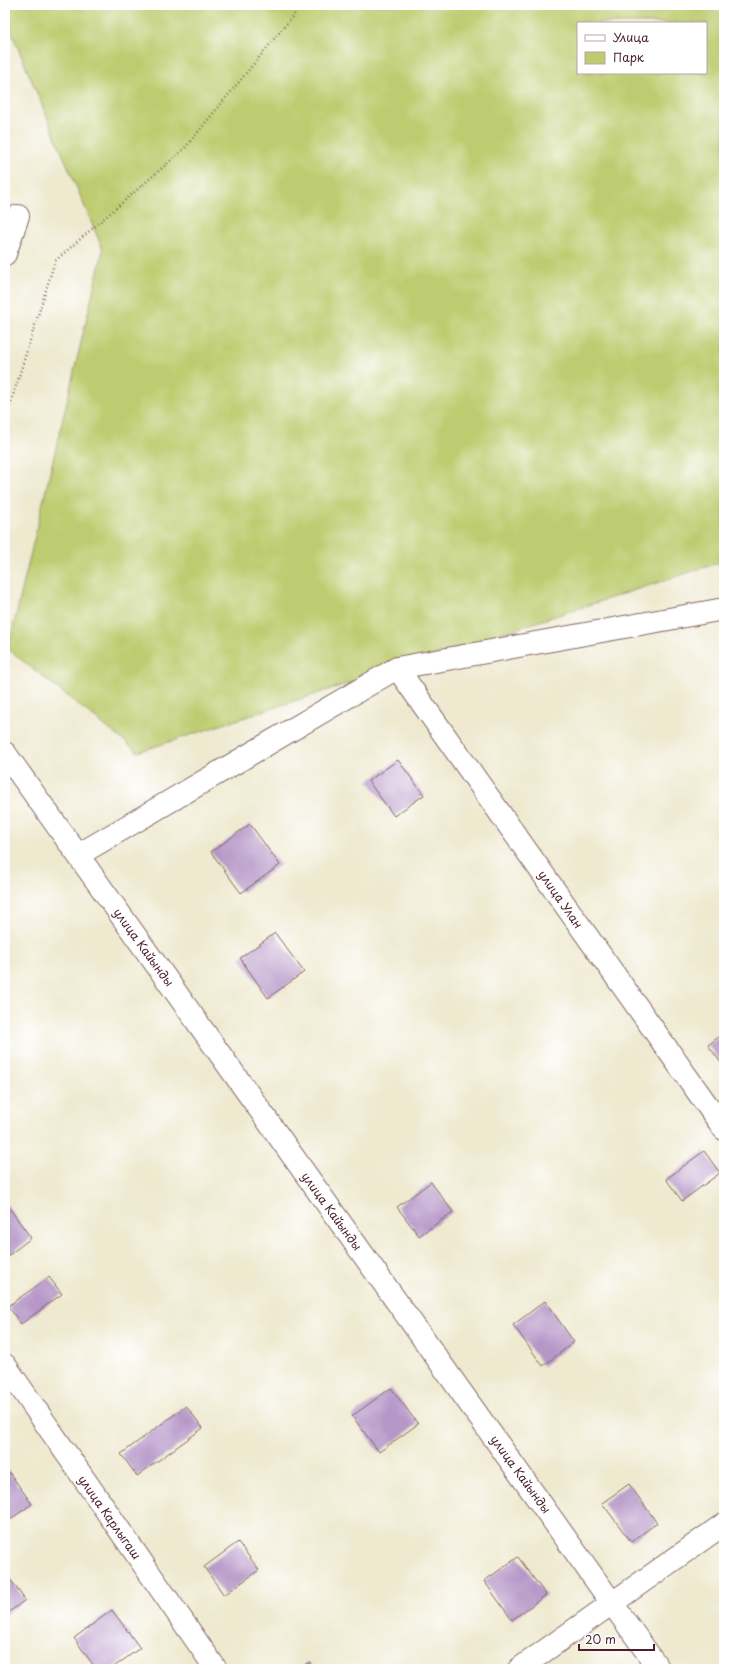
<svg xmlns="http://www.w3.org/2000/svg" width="729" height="1674" font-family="'Playpen Sans',sans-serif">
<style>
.green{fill:#bdcc6f;stroke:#84764d;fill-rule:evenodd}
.building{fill:#b697c8}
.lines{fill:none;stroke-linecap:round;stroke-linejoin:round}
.minor-casing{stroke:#836664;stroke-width:24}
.path{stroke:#836664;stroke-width:2.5;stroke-dasharray:1 3;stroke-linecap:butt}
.minor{stroke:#fff;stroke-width:22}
.labels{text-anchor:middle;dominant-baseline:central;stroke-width:3;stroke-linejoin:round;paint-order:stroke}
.street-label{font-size:12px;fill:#4a1f2b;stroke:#fff}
</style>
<rect width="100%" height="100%" fill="#fff"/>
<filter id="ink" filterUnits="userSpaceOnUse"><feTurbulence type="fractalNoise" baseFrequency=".025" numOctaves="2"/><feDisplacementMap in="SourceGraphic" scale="8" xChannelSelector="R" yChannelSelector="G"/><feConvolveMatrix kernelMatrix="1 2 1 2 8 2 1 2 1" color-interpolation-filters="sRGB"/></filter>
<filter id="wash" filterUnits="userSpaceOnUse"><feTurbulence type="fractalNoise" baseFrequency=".012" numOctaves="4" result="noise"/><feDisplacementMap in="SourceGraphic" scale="16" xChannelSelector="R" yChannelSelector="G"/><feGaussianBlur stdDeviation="0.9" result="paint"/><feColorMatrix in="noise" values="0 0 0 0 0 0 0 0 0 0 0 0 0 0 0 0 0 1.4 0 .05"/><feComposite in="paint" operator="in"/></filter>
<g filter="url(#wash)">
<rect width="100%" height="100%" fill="#eee9cf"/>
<path class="green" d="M5,5h719v556l-586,191 -130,-103 95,-399 -98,-233zM578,23h128v50h-128z"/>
<g id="blocks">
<path class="building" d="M398,760l26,35 -30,21 -26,-35z
M250,824l30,41 -39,28 -30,-41z
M275,933l29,39 -36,26 -28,-40z
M724,1033v34l-16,-22z
M704,1151l16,22 -38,28 -16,-22z
M431,1182l22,30 -34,24 -22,-29z
M5,1202l26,36 -26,20z
M49,1277l13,17 -41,30 -13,-18z
M545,1301l29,41 -31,24 -30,-41z
M391,1388l27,36 -39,28 -27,-36z
M186,1406l17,22 -66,48 -16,-22z
M6,1468l26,36 -27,19v-54z
M629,1484l28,39 -26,19 -29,-39z
M238,1542l21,28 -35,25 -20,-28z
M518,1557l28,38 -34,25 -28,-39z
M5,1572l20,28 -20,15z
M112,1610l28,38 -29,21h-15l-22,-31z
M309,1662l5,7h-15z"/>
</g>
</g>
<g filter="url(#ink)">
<use href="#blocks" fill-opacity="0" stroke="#836664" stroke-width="1"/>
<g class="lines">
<g class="minor-casing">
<path id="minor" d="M5,254l13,-38
M397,668l327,461
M5,753l654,916
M78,855l319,-187 327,-59
M5,1365l211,304
M519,1669l205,-145"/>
</g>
<path class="path" d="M5,421l50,-160 129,-112 118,-144"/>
<use href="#minor" class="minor"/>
</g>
</g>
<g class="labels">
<g class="street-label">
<text transform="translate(561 899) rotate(55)">улица Улан</text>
<text transform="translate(144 947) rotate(54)">улица Кайынды</text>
<text transform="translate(332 1211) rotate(54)">улица Кайынды</text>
<text transform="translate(521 1474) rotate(54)">улица Кайынды</text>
<text transform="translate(110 1517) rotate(55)">улица Карлыгаш</text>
</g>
</g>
<rect width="729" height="1674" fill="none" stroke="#fff" stroke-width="20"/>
<rect x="577" y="22" width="130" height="52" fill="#ffffff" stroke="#b7a5aa"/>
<rect x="585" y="35" width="20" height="6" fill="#ffffff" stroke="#b7a5aa"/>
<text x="613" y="42" font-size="12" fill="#4a1f2b">Улица</text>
<rect x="585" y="52" width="20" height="12" fill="#bdcc6f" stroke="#b7a5aa"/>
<text x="613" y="62" font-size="12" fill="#4a1f2b">Парк</text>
<path d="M579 1644v6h75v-6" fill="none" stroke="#4a1f2b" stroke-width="2"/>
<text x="585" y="1644" font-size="12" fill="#4a1f2b" stroke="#ffffff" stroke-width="3" paint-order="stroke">20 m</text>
</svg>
